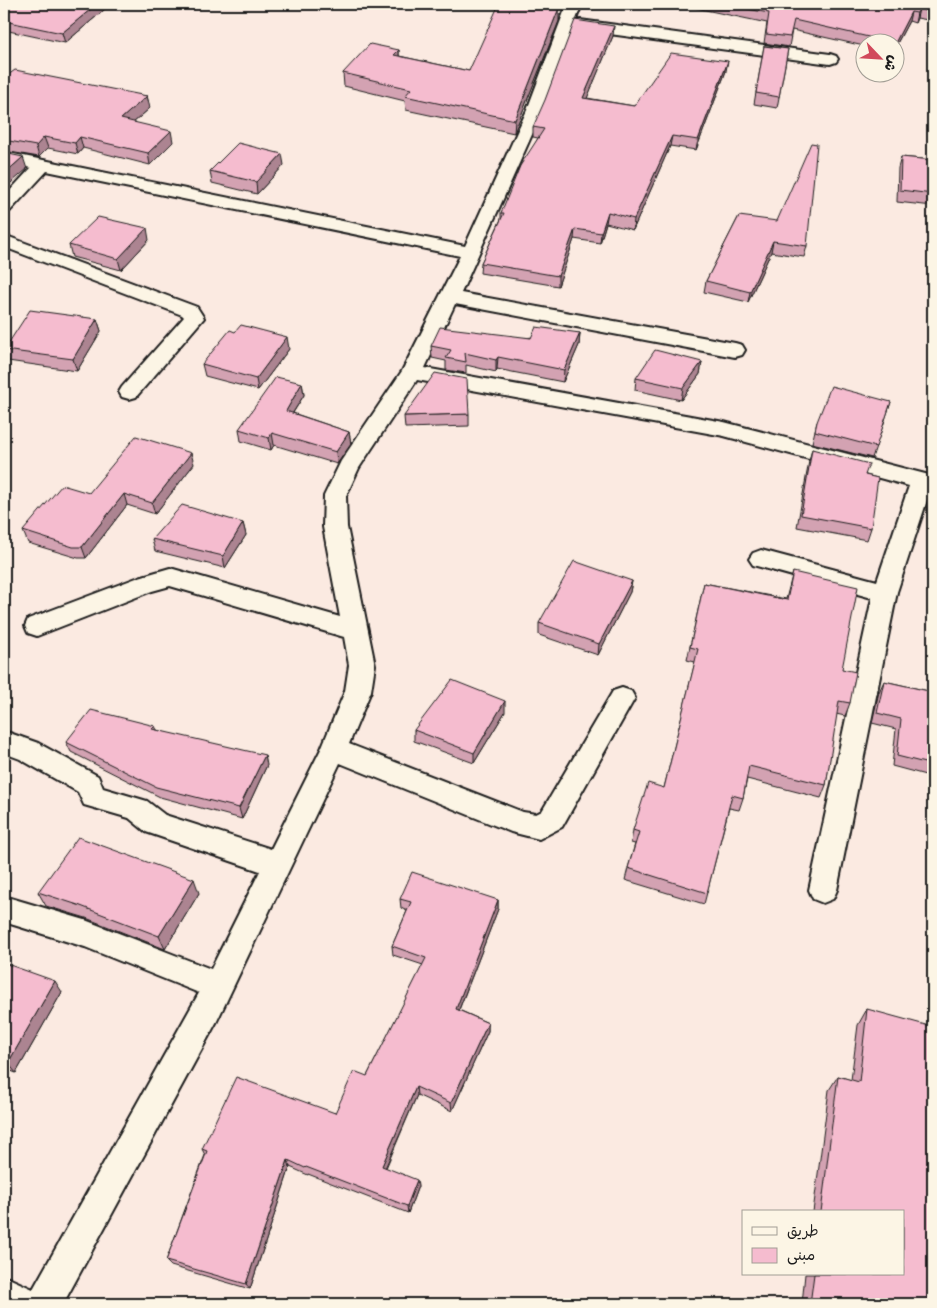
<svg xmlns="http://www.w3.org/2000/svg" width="937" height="1308" font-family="Caveat,'Playpen Sans Arabic',sans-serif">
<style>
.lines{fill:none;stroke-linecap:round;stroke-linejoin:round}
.street-casing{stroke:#1c1c1c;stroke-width:4}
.street{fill:#fcf5e5;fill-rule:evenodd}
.wall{fill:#d3a2b2;stroke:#1c1c1c}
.shaded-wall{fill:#ac8491;stroke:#1c1c1c}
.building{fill:#f5bccf;stroke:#1c1c1c}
</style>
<rect width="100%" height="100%" fill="#fbeae1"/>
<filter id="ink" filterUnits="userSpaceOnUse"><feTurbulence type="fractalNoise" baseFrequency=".02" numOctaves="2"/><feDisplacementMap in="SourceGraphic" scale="10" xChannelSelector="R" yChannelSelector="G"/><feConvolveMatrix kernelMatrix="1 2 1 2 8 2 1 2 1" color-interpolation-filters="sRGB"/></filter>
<g filter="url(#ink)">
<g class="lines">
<g class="street-casing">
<path id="street" d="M567,4h15l-7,18 5,-2 250,34 6,2 2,3 -2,3 -6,2 -250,-34 -7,-3 -30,83 -82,183 274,50 7,2 3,5 -3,5 -7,2 -280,-53 -30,64 299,54 209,54v16l-3,-1 -33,101 -60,298 -4,9 -10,4 -10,-4 -4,-9 63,-292 -119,-33 -4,-6 4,-6 8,-3 116,31 32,-95 -185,-50 -307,-56 -58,88 -13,28 1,31 28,138 -4,26 -22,53 174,68 13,2 6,-3 71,-120 9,-3 9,3 4,7 -73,129 -23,12 -28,-7 -171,-69 -123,258 -154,283h-59v-28l29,13 166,-296 -114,-46 -81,-25v-26l81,24 126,49 49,-98 -114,-39 -17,-14 -45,-13 -6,-13 -58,-33 -16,-6v-22l34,12 60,33 5,12 44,13 18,14 106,34 50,-100 24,-58 4,-26 -5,-28 -174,-51 -18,5 -115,45 -9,-3 -3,-7 3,-7 111,-42 31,-9 170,49 -17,-90 1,-31 17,-35 61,-90 58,-115 -413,-85 -37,40 -6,1v-15l27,-29 -27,-6v-10l461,94 62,-136z
M4,235l193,72 7,11 -68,79 -7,2 -7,-2 -3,-5 3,-5 62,-70 -2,-2 -178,-68z"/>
</g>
<use href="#street" class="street"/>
</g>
<path class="wall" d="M4,4h107l-46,39 -61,-13z
M697,4h236v17l-16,-3 -2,5 -6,-2 -15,28v-7h-30v4l-72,-16 -3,17 -25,-4 3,-20 -71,-15z
M559,8v13l-45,112 -108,-23 -1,-9 -61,-15 -1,-13 56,-23v6l70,15z
M613,36l-26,62 47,8 92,-35 -30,79 -26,-4 -37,84 -27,-7 -6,20 -26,-4 -16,47 -78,-13 1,-10 20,-44v-6l37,-75 -5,-1v-10z
M764,46l24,3 -11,59 -23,-4z
M4,78l143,18 3,12 -16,14 39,20 -23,23 -67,-17 -5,6 -30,-6 -9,9 -35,-6z
M901,157l32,3v46l-36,-4 1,-34z
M284,165l-27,29 -45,-11 -2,-12z
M739,216l68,30 -3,11 -33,-5 -23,50 -44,-10 2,-11z
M149,240l-28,30 -49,-13 -3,-12z
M97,319l4,12 -24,40 -69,-10 -4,-12z
M580,333l-1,12 -16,37 -66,-13 -1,3 -30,-7v8l-20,-3v-9l-14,-3 -1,-12z
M289,349l-31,41 -53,-14 -3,-12z
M702,362l-2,12 -19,26 -46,-10 1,-12z
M302,383l2,12 -11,18 56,19 2,12 -14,20 -63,-19 -3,5 -30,-9 -2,-12z
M891,402l-19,56 -60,-15 5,-21z
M469,414v12l-64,2 -1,-12z
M812,449l53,26 6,53 -4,12 -70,-13 12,-66z
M194,464l-39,50 -28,-9 -41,53h-8l-50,-15 -5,-12 66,-38z
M243,523l3,12 -21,33 -70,-17 -3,-12z
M793,572l49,97 8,34 -5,13 -9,-2 -10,71 -5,13 -74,-19 -4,19 -4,12 -10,-2 -25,96 -79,-24 3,-12 7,-24 -4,-1 2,-13 31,-42 31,-126 -8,-2 17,-77 82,16z
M632,581l-2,11 -32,63 -59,-20v-12z
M884,681l49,11v85l-41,-11 4,-37 -24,-6 7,-31z
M505,712l-31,51 -60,-22v-11z
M155,726l2,4 110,35 -25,54 -82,-22 -89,-45 -5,-10z
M933,787v30l-3,-1z
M38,892l161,1 -34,56 -79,-31 -40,-12z
M400,899l98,1v9l-39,101 29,13v8l-36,80 -35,-16 -31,73 32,18 -10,27 -100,-39v1l-18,-8 -40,122 -79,-23 -5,-5 39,-106 -3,-6 133,-36 32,-37 56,-111 -30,-10 -1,-9 15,-35 -6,-3z
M4,963l58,29 -46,81 -5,-2 -7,15z
M867,1009l61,295h-126l3,-30h98v-62h-90l16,-122 9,-14 13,4 7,-55z"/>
<path class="shaded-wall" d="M97,4h14l-46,39 -3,-10z
M559,8v13l-45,112 1,-13z
M919,9l-2,9 -2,5 2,-10z
M911,12l-2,9 -15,28 1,-6z
M614,26l-1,10 -30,72v-10z
M399,50v14l-5,-9z
M728,61l-2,10 -30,79 2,-10z
M147,96l3,12 -26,23 -3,-12z
M171,131l2,11 -23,23 -2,-12z
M672,136l-2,10 -37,84 1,-11z
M44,137l4,11 -9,9 -3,-11z
M80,137l3,11 -5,6 -3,-11z
M282,154l2,11 -27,29 -1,-12z
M23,157l4,12 -23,20v-15z
M608,212l-2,11 -6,20 1,-10z
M147,228l2,12 -28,30 -3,-11z
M575,229l-1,10 -16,47v-10z
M773,241l-2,11 -23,50 2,-10z
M97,319l4,12 -24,40 -4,-12z
M580,333l-1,12 -16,37 1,-12z
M287,337l2,12 -31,41 -2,-11z
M498,357l-1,12 -1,3v-12z
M702,362l-2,12 -19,26 2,-12z
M302,383l2,12 -17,27 -1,-11z
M349,432l2,12 -14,20 -1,-12z
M272,433l2,12 -3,5 -2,-12z
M191,453l3,11 -39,50 -3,-11z
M124,494l3,11 -41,53 -4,-11z
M243,523l3,12 -21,33 -2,-12z
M632,581l-2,11 -32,63 1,-11z
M505,701v11l-31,51v-10z
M265,755l2,10 -25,54 -3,-11z
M194,879l5,14 -34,56 -6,-13z
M498,900v9l-42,108v-8z
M55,981l7,11 -46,81 -8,-10z
M488,1023v8l-36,80 -1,-8z
M4,1063l7,8 -7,15z
M416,1087l1,8 -34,78 -1,-7z
M288,1160l2,7 -40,122 -4,-5z
M417,1180l1,6 -10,27 -1,-7z"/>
<path class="building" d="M4,4h93l-35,29 -58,-12z
M499,4h21l39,4 -44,112 -110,-24 6,-7 -68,-16 27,-29 29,6 -5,5 75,16z
M720,4h213v8l-14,-3 -2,4 -6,-1 -16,31 -101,-23 -4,17 -24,-3 3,-21z
M575,20l39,6 -31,72 51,8 37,-53 57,8 -30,79 -26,-4 -38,83 -26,-7 -7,21 -26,-4 -17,47 -77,-13 23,-50h-3l19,-47 24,-37 -11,-2 12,-27z
M764,46l24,3 -9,48 -23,-4z
M15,70l132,26 -26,23 50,12 -23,22 -68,-16 -5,6 -31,-6 -8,9 -32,-6v-62z
M238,143l44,11 -26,28 -46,-11z
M811,143l6,1 -10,102 -34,-5 -23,51 -44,-11 33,-65 38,5z
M4,153l19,4 -19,17z
M901,157l32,3v34l-33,-4z
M98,217l49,11 -29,31 -49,-14z
M30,310l67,9 -24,40 -69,-9z
M241,325l46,12 -31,42 -54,-15 28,-34 5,2z
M440,327l91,11 5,-11 44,6 -16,37 -66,-13 -2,3 -31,-7 1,9 -20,-4 5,-8 -20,-4z
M655,350l47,12 -19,26 -47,-10z
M435,373l32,6 2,35 -65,2z
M276,377l26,6 -16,28 63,21 -13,20 -64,-19 -3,5 -30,-9z
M831,386l60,16 -15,45 -61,-16 2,-9z
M136,436l55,17 -39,50 -28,-9 -42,53h-9l-50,-16 39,-46 27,8z
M812,449l57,15 -4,11 13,3 -7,50 -70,-13z
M182,505l61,18 -20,33 -71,-17z
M574,561l58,20 -33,63 -60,-21z
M793,572l65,15 -16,82 14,3 -6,31 -11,-2 -13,84 -77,-19 -6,32 -11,-3 -25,98 -79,-25 11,-36 -6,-2 15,-47 16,5 34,-139 -8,-2 14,-64 83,17z
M452,680l53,21 -31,52 -60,-23z
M884,681l49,11v73l-36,-9 4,-37 -24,-6z
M91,710l64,16 -3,3 113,26 -26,53 -83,-21 -90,-45z
M78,837l116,42 -35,57 -81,-31 -40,-13z
M412,872l86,28 -42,109 32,14 -37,80 -35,-16 -34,79 35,14 -10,26 -101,-39 -1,1 -17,-8 -42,124 -80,-23 41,-110 -5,-2 34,-72 99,36 19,-42 13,5 59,-118 -34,-12 19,-44 -11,-3z
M4,963l51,18 -47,82 -4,-1z
M867,1009l66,18v205l-5,72h-118l4,-30h89v-62h-82l17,-136 21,6z"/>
</g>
<rect width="937" height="1308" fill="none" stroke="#fcf5e5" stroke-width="20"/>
<rect x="10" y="10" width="917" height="1288" fill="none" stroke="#1c1c1c" stroke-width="2" filter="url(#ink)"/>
<rect x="742" y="1210" width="162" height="65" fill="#fcf5e5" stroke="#a29e95"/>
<rect x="752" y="1227" width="25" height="8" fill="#fcf5e5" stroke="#a29e95"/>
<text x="787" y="1236" font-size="15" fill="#1c1c1c">طريق</text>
<rect x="752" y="1248" width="25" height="15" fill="#f5bccf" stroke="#a29e95"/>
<text x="787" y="1260" font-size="15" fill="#1c1c1c">مبنى</text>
<g transform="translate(880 58) rotate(115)"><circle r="24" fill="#fcf5e5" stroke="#a29e95"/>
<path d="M0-4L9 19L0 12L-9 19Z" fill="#d1495b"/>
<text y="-8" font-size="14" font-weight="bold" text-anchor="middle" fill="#1c1c1c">ش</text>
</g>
</svg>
